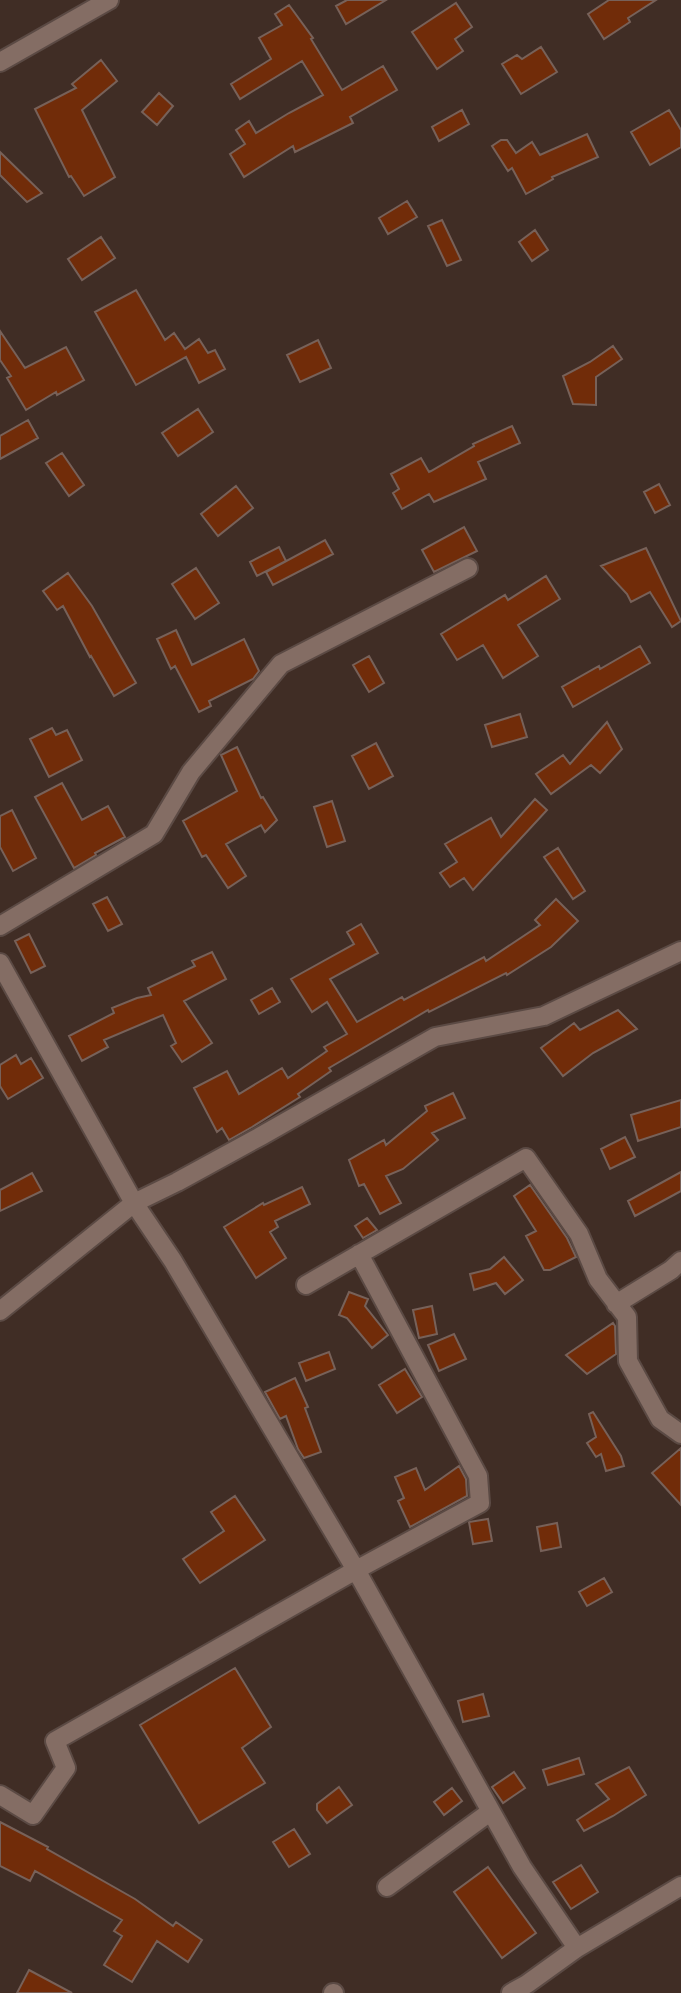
<svg xmlns="http://www.w3.org/2000/svg" width="681" height="1993" font-family="'Crimson Pro',serif">
<style>
.building{fill:#712c09;stroke:#776159;stroke-width:2}
.lines{fill:none;stroke-linecap:round;stroke-linejoin:round}
.street-casing{stroke:#5b4a44;stroke-width:22}
.street{stroke:#846d64;stroke-width:18}
</style>
<rect width="100%" height="100%" fill="#402d25"/>
<path class="building" d="M347,0h39l-40,24 -10,-18z
M609,0h47l-28,18 2,4 -26,17 -16,-25z
M456,3l16,24 -17,12 8,12 -26,18 -25,-37z
M289,5l24,33 -2,1 31,51 41,-24 14,24 -47,27 3,6 -58,29 -2,-6 -49,31 -14,-23 15,-10 -9,-14 13,-9 7,12 33,-20 34,-18 -21,-34 -62,38 -9,-15 40,-25 -12,-21 23,-13 -7,-11z
M541,47l16,25 -36,22 -19,-30 15,-9 5,4z
M101,60l16,21 -35,29 33,67 -31,19 -13,-20 -2,1 -34,-68 41,-21 -4,-4z
M159,93l14,13 -16,19 -15,-13z
M462,110l7,14 -30,17 -7,-14z
M669,110l12,20v17l-31,18 -19,-33z
M587,134l11,23 -46,20 1,2 -27,15 -14,-26 -4,3 -16,-25 9,-6h6l9,13 16,-11 8,13z
M0,152l42,41 -15,9 -27,-27z
M407,201l10,16 -29,17 -9,-16z
M442,220l19,40 -14,6 -19,-40z
M535,230l13,20 -16,11 -13,-19z
M101,237l14,21 -33,22 -14,-21z
M136,290l29,50 9,-7 11,16 14,-10 9,14 7,-3 10,19 -26,14 -13,-26 -50,28 -41,-73z
M0,331l25,37 41,-21 18,33 -27,15 -1,-3 -30,18 -19,-32 4,-2 -11,-16z
M318,340l13,28 -31,14 -13,-27z
M613,346l9,13 -26,18v28l-23,-1 -10,-28 27,-14z
M198,409l15,23 -35,24 -16,-23z
M28,420l10,18 -38,21v-23z
M512,426l8,17 -42,19 8,17 -52,23 -5,-8 -27,15 -9,-16 6,-4 -8,-15 30,-16 8,14 2,-1 43,-25 -1,-2z
M62,453l22,32 -15,11 -23,-33z
M659,484l11,21 -15,8 -11,-21z
M236,486l17,22 -35,28 -17,-22z
M464,527l13,24 -43,21 -12,-22z
M325,540l8,14 -60,31 -7,-13z
M279,547l7,14 -29,15 -7,-14z
M646,548l35,73 -9,6 -22,-35 -19,10 -4,-8 -26,-28z
M196,568l23,35 -24,16 -23,-35z
M68,573l24,33 44,77 -22,13 -23,-40 -1,1 -27,-51 -6,4 -14,-19z
M546,576l14,23 -42,26 20,31 -35,22 -20,-33 -26,15 -16,-26 64,-39 3,5z
M176,630l16,35 52,-26 15,32 -6,8 -44,22 2,5 -12,6 -24,-46 -4,3 -14,-30z
M640,646l10,17 -77,44 -11,-20 37,-21 1,3z
M369,656l15,27 -15,9 -16,-27z
M520,714l7,23 -35,10 -7,-22z
M607,722l15,27 -22,24 -9,-8 -40,29 -15,-20 27,-19 7,9z
M52,728l4,7 11,-5 15,30 -33,17 -19,-38z
M376,743l17,33 -24,13 -17,-33z
M237,747l24,51 2,-1 14,23 -12,12 -4,-7 -35,19 20,32 -18,12 -22,-33 -4,2 -19,-36 54,-30 -16,-36z
M62,783l20,37 26,-14 17,31 -30,16 1,2 -22,13 -39,-71z
M535,799l12,11 -74,80 -9,-12 -14,9 -10,-14 17,-11 -12,-18 46,-26 10,19z
M332,801l13,40 -18,6 -13,-40z
M12,810l24,48 -23,13 -13,-24v-31z
M558,848l27,43 -12,8 -29,-42z
M107,897l15,27 -14,7 -15,-27z
M556,899l22,22 -27,26 -44,28 -1,-2 -77,39 -1,-2 -99,58 2,3 -33,23 2,3 -48,30 -23,13 -7,-12 -5,4 -23,-44 33,-17 12,23 43,-26 6,10 39,-27 -3,-4 23,-13 -20,-32 -15,10 -21,-33 63,-35 -7,-12 14,-8 17,29 -48,26 27,43 45,-25 2,3 80,-43 2,4 54,-36 -5,-5z
M29,934l16,32 -14,7 -16,-32z
M212,952l14,27 -42,22 28,42 -30,19 -11,-16 5,-3 -13,-28 -59,25 4,7 -26,14 -13,-25 45,-23 -2,-5 25,-10 14,-3 -3,-7 47,-22 -3,-5z
M272,988l8,14 -21,12 -8,-14z
M618,1010l19,19 -44,24 -30,23 -22,-28 33,-25 6,7z
M16,1055l5,9 10,-6 12,20 -35,21 -8,-13v-21z
M453,1093l12,25 -33,15 6,7 -35,29 -17,7 15,27 -21,11 -16,-30 -5,2 -10,-26 35,-20 2,5 41,-34 -2,-5z
M681,1100v27l-43,14 -7,-26z
M625,1137l10,20 -25,12 -9,-20z
M681,1172v19l-46,25 -7,-15z
M32,1173l10,18 -42,20v-21z
M530,1185l37,53 9,19 -26,13h-6l-18,-34 10,-5 -22,-35z
M302,1187l8,17 -35,17 3,6 -8,5 16,26 -30,20 -32,-51 39,-24 1,2z
M367,1218l10,12 -14,8 -8,-12z
M504,1257l19,23 -18,14 -9,-11 -22,7 -4,-16 20,-5z
M349,1292l19,7 -3,7 23,29 -16,13 -25,-30 -8,-3z
M432,1306l5,28 -18,4 -6,-28z
M613,1323l2,3 1,28 -29,20 -21,-19z
M454,1334l12,25 -27,12 -11,-26z
M329,1352l6,17 -29,12 -7,-18z
M405,1369l17,28 -25,16 -18,-28z
M295,1378l13,29 -3,1 16,44 -17,6 -6,-9 -12,-33 -6,3 -15,-27z
M593,1412l28,44 3,10 -18,5 -5,-17 -5,3 -9,-14 9,-6 -7,-23z
M681,1448v57l-29,-32z
M459,1466l7,13 1,17 -57,31 -12,-26 6,-3 -9,-21 21,-9 9,22z
M235,1496l30,44 -65,43 -17,-24 41,-28 -13,-19z
M488,1519l4,22 -19,3 -4,-22z
M557,1523l4,24 -20,4 -4,-24z
M604,1578l8,14 -25,14 -8,-14z
M235,1668l36,59 -29,21 23,35 -66,40 -59,-98z
M483,1694l6,22 -26,6 -5,-21z
M579,1758l5,16 -36,11 -5,-15z
M629,1767l17,28 -33,21 -29,15 -7,-11 32,-21 -13,-15z
M514,1772l11,16 -22,15 -11,-16z
M339,1787l13,18 -25,18 -10,-13v-6z
M452,1788l10,13 -18,14 -10,-13z
M0,1822l48,25 -1,2 88,50 38,27 3,-4 26,18 -14,22 -31,-21 -25,41 -28,-17 18,-29 -8,-5 8,-11 -87,-49 -5,10 -30,-15z
M294,1829l16,25 -21,13 -16,-25z
M581,1865l17,27 -27,17 -18,-27z
M488,1867l48,66 -34,25 -48,-66z
M29,1970l43,23h-55z"/>
<g class="lines">
<g class="street-casing">
<path id="street" d="M0,62l109,-62
M0,926l154,-92 37,-62 90,-108 187,-96
M0,963l134,240 39,58 183,309 166,297 55,81
M306,1285l220,-127 53,76 19,45 29,38 1,44 32,58 21,15
M616,1304l55,-34 10,-9
M0,1311l134,-108 43,-21 84,-46 174,-99 109,-21 137,-65
M0,1795l33,20 33,-47 -11,-27 301,-171 124,-67 -2,-27 -119,-222
M387,1887l103,-75
M333,1993h1
M511,1993l16,-9 50,-36 104,-62"/>
</g>
<use href="#street" class="street"/>
</g>
</svg>
